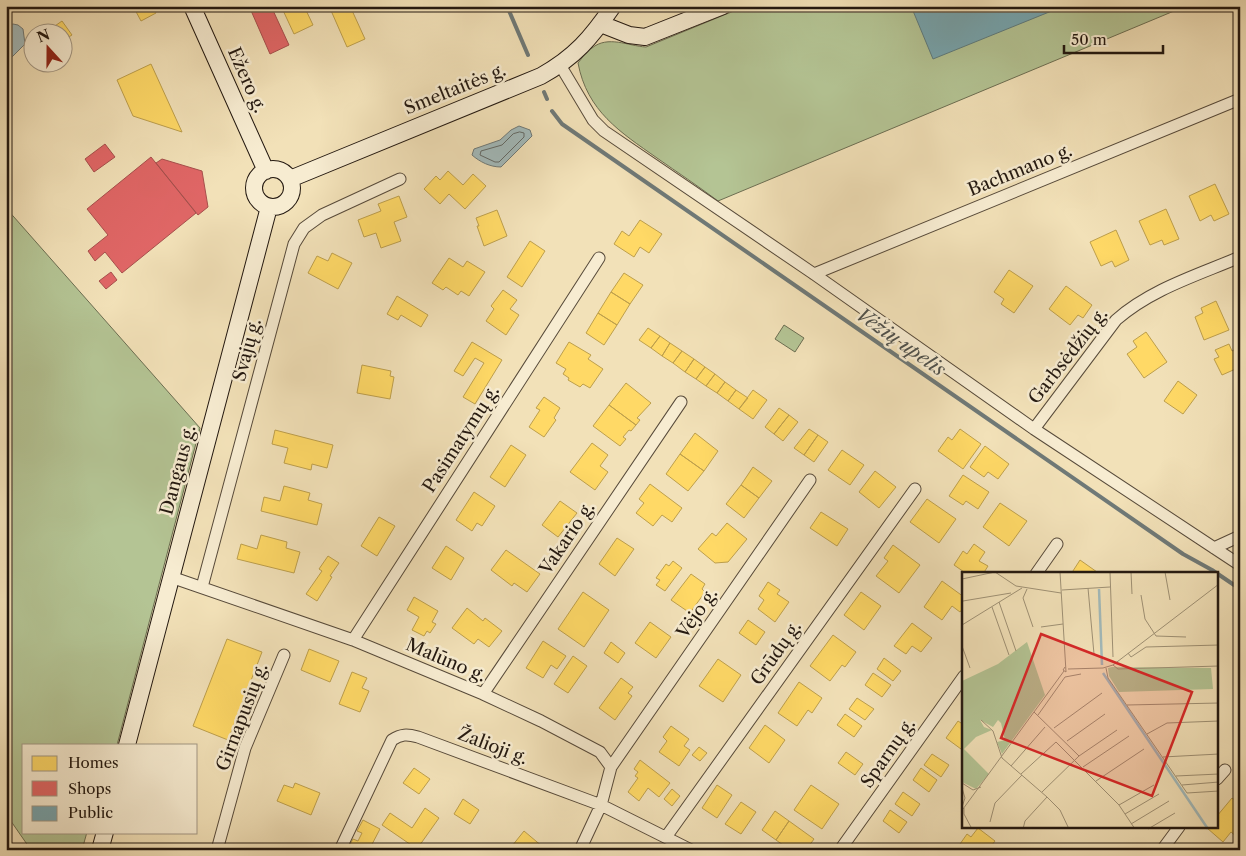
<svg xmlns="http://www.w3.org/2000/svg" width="1246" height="856" font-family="'Libre Caslon Text',serif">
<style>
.green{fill:#b4c494;stroke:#6c6e52}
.water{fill:#a2babb;stroke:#6f7977}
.homes{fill:#ffd966;stroke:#bd9f4c}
.shops{fill:#e06666;stroke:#a74f4c}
.public{fill:#76a5af;stroke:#5d7b7f}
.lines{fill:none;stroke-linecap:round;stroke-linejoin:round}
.shore{stroke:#626966;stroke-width:1}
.stream{stroke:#6f7977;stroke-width:4}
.street-casing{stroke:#574a3a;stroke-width:13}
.secondary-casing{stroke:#231810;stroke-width:18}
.street{stroke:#f7ecd1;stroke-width:11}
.secondary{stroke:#f7ecd1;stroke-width:16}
.labels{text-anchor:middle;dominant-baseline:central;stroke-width:5;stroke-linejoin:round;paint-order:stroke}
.street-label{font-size:18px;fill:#231810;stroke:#f7ecd1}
.water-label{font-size:19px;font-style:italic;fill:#4f514c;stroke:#f7ecd1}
.inset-river{fill:none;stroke:#a2babb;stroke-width:2.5}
.inset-road{fill:none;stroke:#9f9175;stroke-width:1}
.view{fill:#d62828;fill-opacity:0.15;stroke:#d62828;stroke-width:2.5}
.inset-edge{fill:none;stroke:#231810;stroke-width:2.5}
</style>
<rect width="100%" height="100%" fill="#f2e1b8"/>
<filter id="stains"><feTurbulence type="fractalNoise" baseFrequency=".004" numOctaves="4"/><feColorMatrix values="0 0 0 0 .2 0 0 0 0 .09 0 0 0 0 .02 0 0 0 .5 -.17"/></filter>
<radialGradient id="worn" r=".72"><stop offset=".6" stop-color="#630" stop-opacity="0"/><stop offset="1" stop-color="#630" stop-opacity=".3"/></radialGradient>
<path class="green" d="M746,6h440l-468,195c-20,-15 -41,-29 -61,-43 -37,-26 -70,-47 -79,-95 4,-5 9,-12 14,-15 16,-13 36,-2 54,-1z
M6,208l194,220 -83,317h-93v87h63l-5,18h-51l-25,-36z
M784,325l20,13 -9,14 -20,-13z"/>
<path class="water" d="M13,24l5,1 5,4 2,15 -19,19v-37z
M519,126l11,4 2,6 -31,31c-11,0 -21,-5 -29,-12l2,-6 26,-9 11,-10z"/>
<path class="homes" d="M133,6h20l3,7 -15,8z
M281,6h7l2,3 6,-3h8l9,19 -19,9z
M329,6h21l15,33 -18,8z
M62,21l10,14 -10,6v-9h-7l-3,-4z
M151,64l31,68 -49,-16 -16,-36z
M448,171l15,14 10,-11 13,12 -21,23 -16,-15 -9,10 -16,-15 12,-13 4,4z
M1215,184l14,30 -15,7 -3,-6 -11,6 -11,-25z
M399,196l8,21 -13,5 7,19 -20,7 -5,-15 -12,4 -6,-17 23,-9 -3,-7z
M1166,209l13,30 -15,6 -2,-5 -12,5 -11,-24z
M497,210l10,26 -23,10 -7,-20h2l-3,-8z
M640,220l22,14 -13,19 -9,-6 -6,10 -20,-13 8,-13 7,5z
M1116,230l13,30 -14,7 -3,-6 -11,5 -11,-24z
M530,241l15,10 -23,36 -15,-10z
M332,253l20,10 -14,26 -30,-16 9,-17 11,5z
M449,258l14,9 4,-6 18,11 -16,24 -8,-5 -3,4 -12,-8 -3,3 -11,-7z
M1009,270l24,16 -19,27 -13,-9 3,-5 -10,-7z
M624,273l19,12 -13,19 -19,-12z
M1066,286l26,19 -9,13 -5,-3 -8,10 -21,-16z
M503,290l14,10 -7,9 9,6 -13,20 -20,-14 8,-12 -3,-3z
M611,292l19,12 -13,21 -19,-12z
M397,296l31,19 -7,12 -20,-12 -3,5 -11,-6z
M1216,301l13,29 -25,10 -9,-23 8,-4 -2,-5z
M598,313l19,12 -13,20 -18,-12z
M648,328l12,8 -9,12 -12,-8z
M1146,332l21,30 -23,16 -17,-24 10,-7 -4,-6z
M660,336l10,7 -8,13 -11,-8z
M472,342l30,18 -27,44 -12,-7 21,-34 -9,-5 -12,18 -9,-5z
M569,342l22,13 -3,4 15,10 -13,19 -7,-4 -3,3 -12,-7 1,-2 -6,-4 3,-5 -10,-6z
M670,343l12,8 -9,12 -11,-7z
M1229,344l3,7 4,-2 4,8v10l-18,8 -8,-16 5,-2 -4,-7z
M682,351l12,8 -9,13 -12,-9z
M694,359l11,8 -9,12 -11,-7z
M362,365l29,6 -1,5 4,1 -4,22 -33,-6z
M705,367l10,7 -9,12 -10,-7z
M715,374l10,8 -8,11 -11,-7z
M1178,381l19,14 -14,19 -19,-13z
M725,382l11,8 -8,11 -11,-8z
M626,383l25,20 -14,15 3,2 -4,5 -27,-20z
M736,390l12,8 -9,11 -11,-8z
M753,390l14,10 -14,19 -14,-10z
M544,397l16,11 -6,10 2,2 -12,17 -15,-10 11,-17 -4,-2z
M609,405l27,20 -5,6 -2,-1 -6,7 3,2 -6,7 -27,-20z
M779,408l10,7 -15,19 -9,-7z
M789,415l9,7 -15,19 -9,-7z
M809,429l9,6 -14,20 -10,-7z
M960,429l21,15 -18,25 -25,-18 10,-14 4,3z
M275,430l58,15 -6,23 -15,-4 -1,6 -27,-7 4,-15 -16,-4z
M695,433l23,18 -14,20 -24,-17z
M818,435l10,7 -14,20 -10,-7z
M592,443l16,12 -8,11 8,6 -13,18 -25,-18z
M511,445l15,10 -21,32 -15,-10z
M985,446l24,18 -11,15 -10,-7 -4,5 -14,-10z
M842,450l22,15 -14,20 -22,-15z
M680,454l24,17 -16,20 -22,-17z
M753,467l19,14 -13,17 -18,-13z
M875,471l21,16 -17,21 -20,-16z
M963,475l26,17 -11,17 -12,-8 -3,4 -14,-9z
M650,484l32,24 -10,14 -10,-7 -9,11 -17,-13 8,-10 -5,-4z
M741,485l18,13 -15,20 -18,-14z
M284,486l26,7 -2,7 14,4 -5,21 -56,-14 3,-14 16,4z
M474,492l21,14 -13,20 -5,-3 -5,8 -16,-11z
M927,499l29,20 -17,24 -29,-21z
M560,501l17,12 -19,24 -16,-12z
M1000,503l27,18 -18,25 -26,-19z
M821,512l27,17 -11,17 -27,-18z
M379,517l16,9 -18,30 -16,-10z
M727,523l20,16 -19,23 -13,1 -17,-14 14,-16 4,3z
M261,535l26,7 -1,6 14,4 -6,21 -57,-14 4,-15 16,5z
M617,538l17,11 -19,27 -16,-12z
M974,544l11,8 -6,9 9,5 -5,8h-16l-13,-9 9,-14 4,3z
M893,545l27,20 -21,28 -23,-17 12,-15 -4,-3z
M446,546l18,12 -13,22 -19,-12z
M506,550l34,24 -13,18 -13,-9 -2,3 -21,-16z
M328,556l11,7 -9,13 2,1 -15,24 -11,-7 16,-23 -3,-2z
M1080,560l17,12 -1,2h-25z
M673,561l9,7 -17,23 -9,-6 4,-5 -4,-2 10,-14 3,2z
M691,574l14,10 -3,5 3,3 -15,21 -19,-13z
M942,581l22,16v10l-4,5 -8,-6 -10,14 -18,-13z
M768,582l12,8 -3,4 12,8 -14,20 -17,-13 6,-9 -5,-4z
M583,592l26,18 -25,37 -26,-18z
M861,592l20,14 -17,24 -20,-15z
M414,597l24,14 -6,11 4,2 -6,9 -3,-2 -3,5 -12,-6 7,-13 -12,-7z
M467,608l16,13 2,-3 17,13 -13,16 -11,-8 -4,5 -22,-16z
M748,620l17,12 -9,13 -17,-12z
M650,622l21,15 -15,21 -21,-15z
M912,623l20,15 -11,14 -9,-6 -6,8 -12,-8z
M833,635l23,17 -11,15 -3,-2 -12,16 -20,-15z
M227,639l35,13 -34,88 -35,-14z
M543,641l23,15 -9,13 -6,-4 -8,13 -17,-10z
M611,642l14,11 -7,10 -14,-10z
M309,649l30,12 -9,21 -29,-12z
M573,656l14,10 -19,27 -14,-9z
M884,658l17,13 -8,10 -16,-12z
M718,659l23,16 -18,27 -24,-16z
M352,672l15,6 -5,10 7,3 -9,21 -21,-8z
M873,673l18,12 -9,12 -17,-12z
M621,678l12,9 -5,6 4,3 -17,24 -16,-12z
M799,682l23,16 -10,15 -4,-3 -11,16 -19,-13z
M857,698l17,11 -9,11 -16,-11z
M845,714l17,12 -8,11 -17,-12z
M964,720v26l-3,3 -15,-11 12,-17 3,2z
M765,725l20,15 -16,23 -20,-15z
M671,726l18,13 -5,7 6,4 -11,16 -20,-14 8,-11 -4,-4z
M699,747l8,6 -7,8 -8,-6z
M846,752l17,12 -8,11 -17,-12z
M932,754l17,11 -8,12 -17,-12z
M640,760l30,23 -11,14 -11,-9 -9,13 -11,-9 10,-14 -3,-2 3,-4 -4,-3z
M414,768l16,11 -11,15 -16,-11z
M921,768l16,12 -8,12 -16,-12z
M295,783l25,10 -9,22 -34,-14 7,-16 9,3z
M717,785l15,10 -15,23 -15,-10z
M811,785l28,19 -17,25 -28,-19z
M672,789l8,7 -8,10 -8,-7z
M903,792l17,12 -8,12 -17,-12z
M1232,798l8,6v30l-3,3 -6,-5 -8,10 -16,-14 10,-1v-11z
M463,799l16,11 -9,14 -16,-10z
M741,802l15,10 -15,22 -16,-10z
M425,808l14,10 -22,31 -35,-24 8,-12 22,15z
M890,810l17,12 -8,11 -16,-12z
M775,811l14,10 -13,19 -14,-10z
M363,820l17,9 -11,21h-22l6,-11 5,2 4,-8 -5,-2z
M789,821l25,18 -8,11h-16l-14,-10z
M978,828l17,13 -7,9h-21l-7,-6 7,-10 4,3z
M524,831l19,16 -3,3h-24l-4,-4z"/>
<path class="shops" d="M249,6h22l18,39 -19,9z
M105,144l10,13 -21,15 -9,-13z
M151,157l45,56 -74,60 -17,-21 -10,9 -7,-10 20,-16 -21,-26z
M162,159l40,12 6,36 -10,8 -42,-52z
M111,272l6,8 -11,9 -7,-8z"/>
<path class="public" d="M911,6h153l-131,53z"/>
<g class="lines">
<path class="shore" d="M520,132l4,1v4l-25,25h-4l-15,-7 1,-4 21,-6 11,-11z"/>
<path class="stream" d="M507,6l21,49
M544,92l3,7
M552,111l10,13 621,430 29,16 28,19"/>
<g class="street-casing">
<path id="street" d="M560,65l33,55 11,11 210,143 220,155 206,136
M814,274l426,-175
M1034,429l82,-109c35,-31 82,-45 124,-63
M1214,548l26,-12
M1036,574l21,-30
M171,577l182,63 130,54 58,27 59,31 11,15 -10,38 -21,45
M202,587l92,-343 10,-16 18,-13 78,-36
M353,640l246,-382
M483,694l198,-292
M611,767l199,-287
M1217,779l8,-9
M666,837l249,-348
M217,850l28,-102 39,-93
M340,850l52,-110c9,-6 15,-6 26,-3l183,68 90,45
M840,850l124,-174
M1162,850l17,-23"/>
</g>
<g class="secondary-casing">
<path id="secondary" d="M192,6l74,165
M601,24l28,11 16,2 78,-31
M254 188a19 19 0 1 1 38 0a19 19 0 1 1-38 0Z
M290,179l251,-103c34,-19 50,-38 72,-70
M127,745l142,-538
M100,850l5,-18"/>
</g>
<use href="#street" class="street"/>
<use href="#secondary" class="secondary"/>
</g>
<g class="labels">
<g class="street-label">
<text transform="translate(247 80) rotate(66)">Ežero g.</text>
<text transform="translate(455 89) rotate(-22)">Smeltaitės g.</text>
<text transform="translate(1020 170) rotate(-22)">Bachmano g.</text>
<text transform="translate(247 350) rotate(-75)">Svajų g.</text>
<text transform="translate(1068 356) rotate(-52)">Garbsėdžių g.</text>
<text transform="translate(461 439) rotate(-57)">Pasimatymų g.</text>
<text transform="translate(178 470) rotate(-75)">Dangaus g.</text>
<text transform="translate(567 538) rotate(-56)">Vakario g.</text>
<text transform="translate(697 613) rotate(-55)">Vėjo g.</text>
<text transform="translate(776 653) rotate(-55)">Grūdų g.</text>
<text transform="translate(446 660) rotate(23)">Malūno g.</text>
<text transform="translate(242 717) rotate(-69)">Girnapusių g.</text>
<text transform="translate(493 746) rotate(21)">Žalioji g.</text>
<text transform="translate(888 753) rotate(-55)">Sparnų g.</text>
</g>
<g class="water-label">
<text transform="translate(901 342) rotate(35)">Vėžių upelis</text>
</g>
</g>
<g transform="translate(962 572)">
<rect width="256" height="256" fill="#f2e1b8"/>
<path d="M65,70l18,53 -43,59 -5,-12 8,-2 -4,-17 -3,-3 -5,7 -13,-7 4,7 8,3 -16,7 -12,12 25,25 -13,15 -14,-7v-101l36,-17zM150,95l99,1 2,21 -94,3 -10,-16 -1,-8z" fill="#b4c494"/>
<path class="inset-river" d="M137,17l3,76M141,101l105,156"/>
<path class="inset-road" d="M33,0l21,14 45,7M98,0l6,100 -3,-2 2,-3M148,0l3,85M169,0l1,22M203,0l5,28M0,7l33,-7M126,16l6,66M65,17l-4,9 10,29M100,18l48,-3M179,23l4,24 11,17 30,1M1,29l48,-8M37,30l17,49M30,35l17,48M0,53l60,-37M79,55l22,-3M0,74l8,22M166,81l3,4 15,-10 73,-2M151,93l5,4 101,-3M144,96l2,10 79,115 32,-2M106,97l35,-1 10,-3 106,-81M165,133l92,-2M72,140l45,44 -37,36M76,143l27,-38 16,-3M19,148l12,11 9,27 45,39 13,13 9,19M92,156l48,-35M185,162l20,-11 52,-2M105,169l38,-27M117,184l38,-26M201,185l56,-3M49,194l34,-39M121,195l46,-31M59,202l35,-32 63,63 16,24M214,204l43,-2M134,209l48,-32M0,211l11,7 8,-3M220,213l37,-3M0,216l3,10 -3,9M157,233l35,-20M2,236v6l8,15M1,237l101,-138M163,242l34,-20M28,250l5,-19 27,-28M169,252l38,-23M61,257l2,-8 22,-24M186,257l27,-16"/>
<path class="view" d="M79,62l151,58 -40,104 -151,-58z"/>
<rect width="256" height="256" class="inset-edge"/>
</g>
<rect width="1246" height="856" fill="none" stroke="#f2e1b8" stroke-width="25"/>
<rect x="8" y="8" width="1231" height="841" fill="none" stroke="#231810" stroke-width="2.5"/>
<rect x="12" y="12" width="1221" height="831" fill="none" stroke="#231810"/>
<rect x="22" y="744" width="175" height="90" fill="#f7ecd1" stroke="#a29784"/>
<rect x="32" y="756" width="25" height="15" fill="#ffd966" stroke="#a29784"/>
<text x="68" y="768" font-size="15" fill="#231810">Homes</text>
<rect x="32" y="781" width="25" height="15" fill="#e06666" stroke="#a29784"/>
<text x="68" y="794" font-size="15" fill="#231810">Shops</text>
<rect x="32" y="806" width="25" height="15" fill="#76a5af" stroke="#a29784"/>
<text x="68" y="818" font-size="15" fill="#231810">Public</text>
<g transform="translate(48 48) rotate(339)"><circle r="24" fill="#f7ecd1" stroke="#a29784"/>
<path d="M0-4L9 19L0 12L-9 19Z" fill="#8f2418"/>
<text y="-8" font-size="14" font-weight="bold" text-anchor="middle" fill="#231810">N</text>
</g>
<path d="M1064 45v8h99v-8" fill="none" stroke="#231810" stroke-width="2.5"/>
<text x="1071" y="45" font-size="15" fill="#231810" stroke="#f7ecd1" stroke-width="4" paint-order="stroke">50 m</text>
<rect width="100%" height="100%" filter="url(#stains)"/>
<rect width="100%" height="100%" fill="url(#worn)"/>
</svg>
